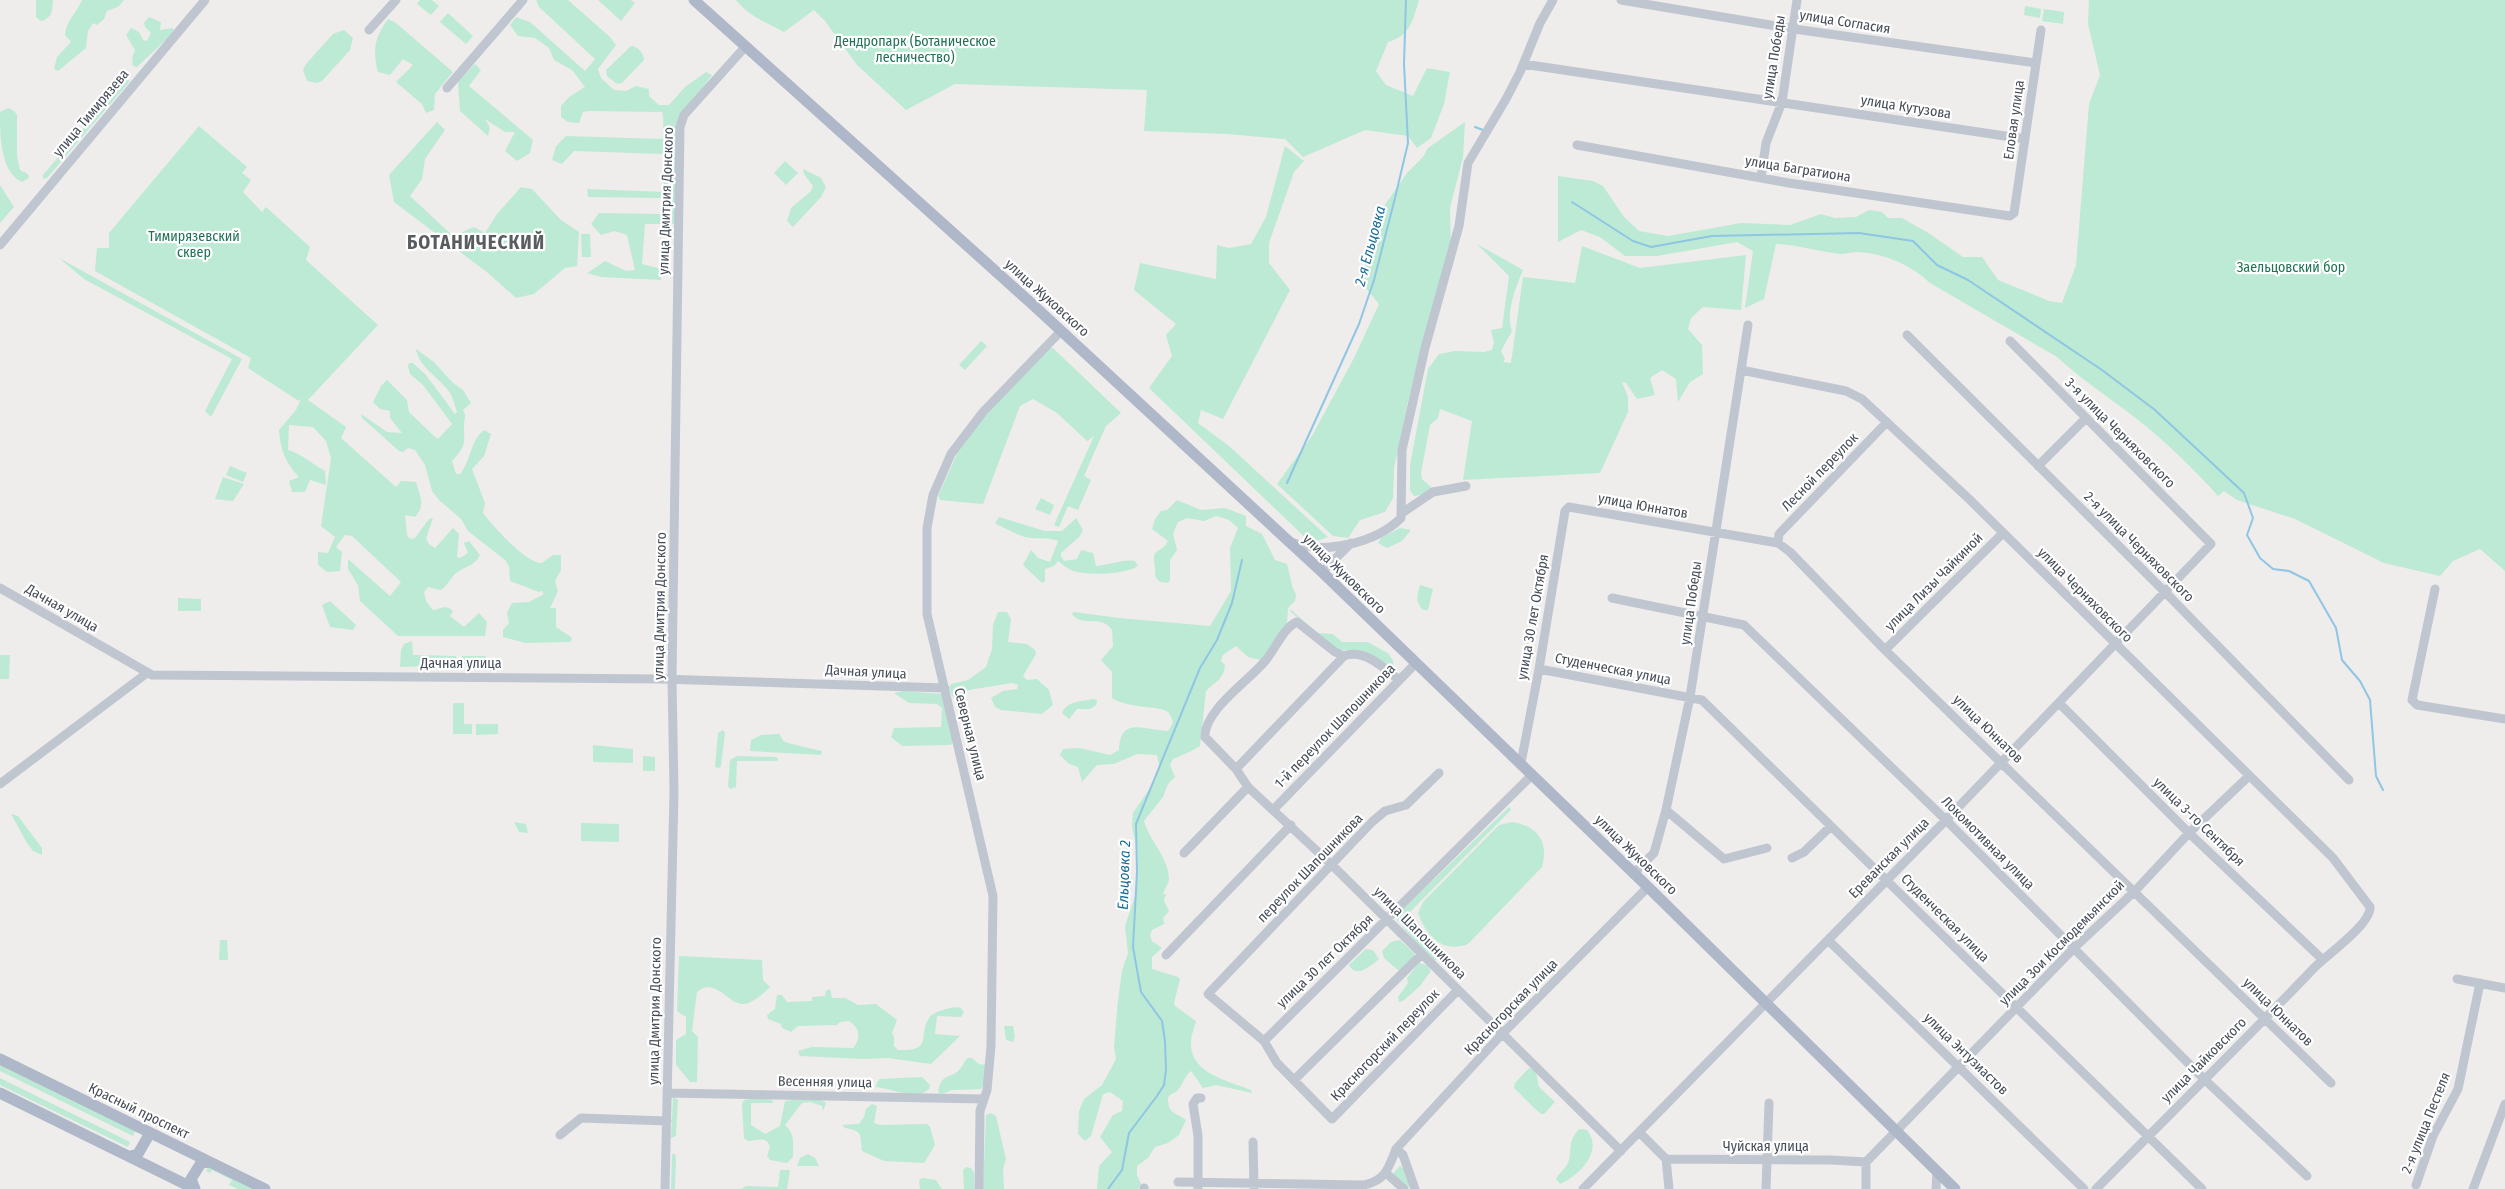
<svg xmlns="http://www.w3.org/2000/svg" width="2505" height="1189" font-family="'Fira Sans Condensed',sans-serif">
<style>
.green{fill:#bdead4}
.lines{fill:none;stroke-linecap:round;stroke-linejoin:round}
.stream{stroke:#8ec6e3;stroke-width:2}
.minor{stroke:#c0c6d0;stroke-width:9}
.major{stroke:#aeb8c9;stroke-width:11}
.labels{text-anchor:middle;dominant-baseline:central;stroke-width:4.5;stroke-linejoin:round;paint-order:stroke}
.street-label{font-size:14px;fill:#464d58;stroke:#fff}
.park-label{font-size:14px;fill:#1e7253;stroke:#fff}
.water-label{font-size:15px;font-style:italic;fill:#186d98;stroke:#fff}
.district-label{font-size:19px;font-weight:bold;letter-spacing:1px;fill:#595c60;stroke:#fff}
</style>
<rect width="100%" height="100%" fill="#efecec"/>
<path class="green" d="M36,0h17c-1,10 0,18 -12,21l-5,-4z
M82,0h42l-6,7 -11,4 -3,8 -7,6 -4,-2 -5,8 -2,17 -28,23 -4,-2 3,-12 14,-15 -6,-7c1,-15 12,-22 17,-35z
M420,0h12l7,6 -8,9 -14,-11z
M536,0h32l42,37 6,8 -18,24 3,9 13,12 12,1 10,-5 13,3v7l10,9h10l16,-18 21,-15 6,3 -30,40 -7,109h-30l-3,40 19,5v11l-60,-3 -14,-4 18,-12 21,10 9,-1 -8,-35 -12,-4 -14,4 -10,-11 8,-11 62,1 2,-16 -75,-1 -1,-8 77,3v-38l-90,-3 -12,13 -10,-4 4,-14 10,-10 97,3c-1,-9 2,-19 -1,-27l-73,-1 -6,1 -4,11 -11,-1 -7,-5v-11l8,-9 16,-10 -13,-17 -18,-10 -5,-12 -14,-10 -17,-2 -8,-11 6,-8 14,5 55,49 10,-12 -56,-52z
M598,0h33l4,3 -14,18z
M736,0h683c-6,20 -9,36 -31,42l-12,29 10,14 27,11 14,-28 23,4 -6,32 -13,34 -14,10 -9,-12 -43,-6 -62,27 -18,-18 -58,-5 -83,-3 3,-41 -192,-6 -49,26 -49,-45 -32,-44 -11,-11 -30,22c-20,-11 -33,-14 -48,-32z
M2089,0h416v571l-25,-22 -27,12 -13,15 -56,-13 -89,-44 -58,-19 -13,-9 -6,5c-25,-28 -52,-54 -81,-77 -27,-21 -55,-39 -80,-62l-127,-74c-19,-18 -46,-30 -73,-31 -5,0 -11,2 -16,2 -22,-2 -42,-9 -65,-10l-12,55 -19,9 8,-57 -16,-9 -80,14h-32l-25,-19 -19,-7 -23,12v-66l35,5 10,5 21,31 15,14 29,5 73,-13 49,2 31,-11 14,4 21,-1 13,-7 13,2 6,6h14l28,16 33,23h19l16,23 51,21 13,2 14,-38 13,-161 11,-29 -12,-51z
M2025,6l16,3 -1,9 -16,-3z
M2044,9l20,3 -1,12 -21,-3z
M448,13l25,23 -7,8 -26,-22z
M149,17l12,5 -1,8 13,-2 1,4 -37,35 -4,-1 -1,-8 3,-8 -9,-15 5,-7 8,4 4,8 4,1 4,-8 -6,-6 -1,-4z
M388,19l8,4 57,49 -18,22 -1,16 -8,3 -4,-9 -26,-22 17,-17 -10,-6 -13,16 -12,-3c-6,-22 -3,-35 10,-53z
M344,30l9,8 -3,12 -27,30 -5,3 -11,-2 -4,-11 3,-6 27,-30z
M631,46c6,0 13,7 13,14l-22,23 -5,1 -10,-8 -1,-6z
M475,64l6,6 -12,16 64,54 -3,13 -13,8 -12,-10 10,-19h-10l-20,-13 5,9 -2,8 -28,-25 -2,-30z
M125,79l5,2 -83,97 -4,1v-4z
M8,108l6,3 3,4v41l3,14 8,4 1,4 -7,4c-22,-10 -22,-47 -22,-70z
M437,122l8,8 -20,29 -3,20 -12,17 43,40 21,-9 11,6 12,-19 24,-27 11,2 29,31 18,12 -2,34 -12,2 -31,26 -18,4 -28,-25 -94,-71 -5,-27z
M1465,122l-2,35 -13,51 1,41 -43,152 -14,68 -1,29 -8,14 -25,8 -12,18 -15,-2 -56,-52 35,-48 42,-78 25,-54 -18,-22 17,-67 29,-42 16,-16 5,-9z
M199,126l48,41 -5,6 9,7 -8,12 19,20 4,-5 44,40 -4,13 72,65 -70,75 38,27 -5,11 55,49 5,-6 15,1c4,15 10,23 -1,35l-10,-2 2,20 3,4 5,-1 14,-19 4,-1 -7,21 3,5 6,4 18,-20 6,6 -2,23 3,1 8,-5 -4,-10 5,-2 11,14c-6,12 -16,11 -25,19 -5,5 -7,11 -14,16l-13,-3 -4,5 2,9 7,9c9,-1 12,-6 20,1l-3,5 14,11 15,-14 8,9 -2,14h-87l-38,-35 -2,-16 -10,-16v-10l42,37 11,-14 -49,-46 -7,-1 -9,12 6,5 -2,19 -13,1 -9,-7v-13l10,1 7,-16 -14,-11 10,-68 -5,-17 -13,-14 -24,-2 -1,25c14,4 24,14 37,21l1,14 -16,-5 -5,12h-13l-3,-11 10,-4c-13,-13 -19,-28 -20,-47l17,-20 5,-11 -2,2 -51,-33 3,-10 -156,-87 2,-23h12v-15z
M1285,146l19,15 -10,11 -25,71v20l21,27 -67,129 -22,-9 -3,13 31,23 99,91 -17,6 -162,-155 23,-32 -6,-21 10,-11 -42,-34 6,-27 76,16 1,-34 12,3 22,-4 15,-27z
M785,161l13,12 -12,12 -12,-12z
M803,169l18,9 5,9 -5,10 -28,30 -6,-6 4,-13 20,-17 2,-5 -9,-12z
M0,185l14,22 -14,16z
M581,234h9l1,23h-9z
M1477,244l46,26c-7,17 -18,43 -11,61l-11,20 4,8 -2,3 8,1 12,-86 52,6 7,-37 58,22 106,-13 -5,55 -38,-3 -12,11 -3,11 14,16 1,29 -13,8 -12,20 -2,-23 -14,-9 -12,8 5,17 -18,4 -11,-16 -4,-1 6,15v15l-28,61 -137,7 9,-59 -32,-12 -2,9 -8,7 -9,48 1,6 10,9 -5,6 -13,2 -4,-6v-25l18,-96 11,-15 16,-3 29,1 8,-2 2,-7 -3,-13 11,-2 7,-52z
M59,258l183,101 -31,58 -6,-6 27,-52 -148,-80z
M981,341l6,5 -22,24 -6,-5z
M1050,348h3l68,65 -15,13 -22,50 7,4 -13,30 -10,-4 -9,21 -5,-2 40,-89 -7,5 -30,-28 -24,-14 -13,7 -37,98 -43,-4 -2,-4 19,-42 26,-36z
M416,349l18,13 18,20 11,8 8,13 -8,7c4,6 1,8 1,15 0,20 3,19 -12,36l4,13h4c11,-13 10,-33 24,-44l7,4 -7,22 -12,13 13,34 -2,10c10,13 43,51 59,50l11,-8h8v15l-6,11 3,10 -8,17h6v19l15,10 1,3 -3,2 -44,1 -22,-6v-7l6,-7 -2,-10 5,-10 17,-1 15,-8 -2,-3 -3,1 -29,-11 -1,-15 -4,-6 -37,-29 -7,-12 -22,-19 -7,-9 -7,-26 -10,-15 -7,-2 -5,4 -4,-1 -37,-33 -1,-4 26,18 15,1 -12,-15v-7l-10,-2 -7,-7 8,-16 6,-6 20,20 2,12 26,25 3,2 14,-15 -29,-39 -13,-11 -2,-8 1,-3h4l13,12 29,39 2,-2c-3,-8 -4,-15 -9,-22 -11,-14 -29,-23 -32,-41z
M230,466l17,7 -4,9 -17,-7z
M223,477l21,7 -11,17 -18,-2z
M1041,498l13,7 -4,10 -15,-6z
M1177,500l24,10 24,-2 21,8v10l16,8 13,26 12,4 6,25 3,5 -1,7 -7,7 -1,16 -21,37 -18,-4 -12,-11 -13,9 -2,6 4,4c-1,14 -10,17 -19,26 -2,18 -4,36 -6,55 -9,6 -18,9 -27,13l-3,6 5,12 -7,7 -5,13 -19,24c5,19 25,37 25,58 0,4 -5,11 -6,15h3l-2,7 5,10 -6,7 1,6 -12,6 -2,5 2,6 10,7 -10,9v12l26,8 2,2 -6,24 1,3 21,15c-2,7 -5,15 -5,22 -1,31 39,38 60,47l1,3 -36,-8 -13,3 -12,-17c-7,5 -8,14 -14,20 -5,4 -6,1 -9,7 0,17 8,14 18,22l-7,15 -11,8 -13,4 -7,11 -11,8v9l4,9 -3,5h-41l2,-23 13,-14 -12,-15 13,-22 9,-4 1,-10 -13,-9 -7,2 -12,42 -6,5 -7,-7 1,-23 5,-12 18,-14 14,-26 -2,-12 4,-47 4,-29 6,-18 -3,-27 11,-33 2,-40 -6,-26 1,-14 22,-32 4,-16 -2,-10 -20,-1 -23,10 -17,1 -15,17 -4,-15 -9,-3 -9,-9 3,-6 16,-1 31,7 9,-5c1,-35 27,-19 49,-19l5,-8c-1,-4 -2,-8 -5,-11 -11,-7 -39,-3 -56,-14v-26l-11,-12 12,-14 -1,-16c-10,-16 -30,-2 -40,-16l2,-2 45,6 91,8 21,-35 -1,-43 8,-20 -9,-8 -13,-4 -12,5 -17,-3 -9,4 -5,12 4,16 -7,10v20l-2,3 -7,-1c-8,-5 -5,-7 -6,-14 -4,-23 5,-12 13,-27l-16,-12 3,-10 6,-8 6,-1z
M999,517l46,14h17l14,-13 7,12 -3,6 -19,17v3l3,5 13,-2 4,-9 12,3 3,13c13,-1 27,-7 39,-5l3,5c-13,9 -53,10 -67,4 -4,-2 -9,-6 -13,-9l-4,5 -9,3v12l-3,2 -19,-18 8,-15 7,8 12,4 8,-21c-12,-5 -22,-1 -33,-4 -5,-1 -27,-12 -30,-14z
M1400,528l11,2 -9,11 -15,7 -9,-5 3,-5z
M1420,585l13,4 -5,21h-5c-8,-9 -6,-14 -3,-25z
M178,598l23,1v12h-23z
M330,601l26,24 -3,5 -23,-3 -8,-22z
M1290,609l28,24 15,1 9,8h26l21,12 4,7 1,10 -34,-19 -26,-3 -43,-37z
M998,612h9l4,7 -3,23 19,2 8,6 1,4 -13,22 4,4 10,-1 12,11 4,15 -11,9 -41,-4 -6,-3 -4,-9 12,-7 14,-2 1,-4 -6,-2 -43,7 -12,8 -5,-2 -3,-8 2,-4 17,-4 18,-13 6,-18 1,-24z
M412,641l1,14 43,1v9l-56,2 1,-17 3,-6z
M0,655h10l-1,24h-9z
M462,656h24l-1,9 -24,-1z
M903,691l39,3 12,47 -3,4 -49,1 -11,-9 3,-9 47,-1 1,-19 -5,-4 -28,-1 -15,-10z
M1093,699l4,1 -1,5 -6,4h-13l-8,10 -7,-6c6,-13 19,-11 31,-14z
M455,703h9v21h8v10h-19v-30z
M476,724h22v10l-22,1z
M723,730l2,3 -4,33 -2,2 -4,-1 3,-34z
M775,734h5c1,3 2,6 5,8 2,1 32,8 37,9l-1,4 -71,-4 1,-11 10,-5z
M593,745l40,4v14l-40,-1z
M643,756l12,1v14h-12z
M737,756l39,1 2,2 -1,2h-40l-1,26 -6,2 -2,-3 2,-26z
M1509,807l2,3 -102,103v7l40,43v3l-11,-7 -6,2 -36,-42 8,-11z
M11,814l7,2 24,32v7l-9,-4 -6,-8z
M514,822l12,2 2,9 -9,-1z
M1512,822c26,4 37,20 30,45l-74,77c-26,10 -42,-9 -50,-31l5,-11 76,-77z
M581,823l38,1v18l-38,-1z
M220,940h7l1,20h-9z
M1400,940l15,14 -13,16h-4l-14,-12 -2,-7 9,-9z
M1366,949l7,1 6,9c-9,7 -22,20 -30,6z
M679,956l83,4 1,20 7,7c-6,6 -17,16 -26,17 -15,2 -28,-28 -47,-12l-5,39 6,6 -1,45h-7l-14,-17v-25l10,-6v-17l-9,-6z
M1419,963l8,2 4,6 -11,15 -17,15 -4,1 -1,-5 10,-14 -1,-5z
M830,989l2,9h13l13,7 18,-1 21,16 -5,13 2,4v9l4,4c37,1 19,-14 31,-32 3,-6 26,-13 32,-10l3,4 -3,5 -24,-1 -2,18 25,2 -29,28 -43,-6 -24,1 -64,-3 -2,-5 14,-4 41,1 3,-4c5,-10 2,-17 -7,-23l-9,1 -3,3 -39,1 -7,6 -9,-4 -1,-4 -13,-5 -1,-4 8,-6 2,-14h5l5,7 25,-1v-4l13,-1 1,-5z
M1004,1026h9l2,11 -2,5 -7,-2z
M968,1058h4l7,6 7,1v16l-5,8 -29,1 -10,4 -4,-2c4,-21 13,-12 22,-23 4,-4 3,-7 8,-11z
M0,1065l135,66 -2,5 -133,-65z
M1529,1068l7,3 3,16 16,15 -11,12h-3c-10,-8 -17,-17 -27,-26l1,-5z
M922,1077l8,8 -1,4c-13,12 -39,-1 -54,-2l4,-8z
M0,1078l130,64 -2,5 -128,-62z
M673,1097l5,3 -2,36 -5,2z
M760,1097l12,3 1,3h-22v22l14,9 15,-8 5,-25c12,-1 30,-6 41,2l-3,8 -1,-5 -12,-4 -8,1 -17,22c10,8 8,19 8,32l-6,6 -17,-3 -3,-4 3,-9c-3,-12 -13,-6 -22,-6l-4,-3 -2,-34 2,-4z
M872,1104l5,2 -3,17 6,2 47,-1 3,3 5,18 -11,18 -40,-2 -22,-10c-2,-17 1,-20 -17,-23l-3,-3 17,-1 5,-7 2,-8z
M991,1113l5,3 10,43 -3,10 1,20h-21l3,-74z
M1579,1129l8,1c17,21 -8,46 -27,54l-4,-5c3,-6 9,-10 12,-16 5,-13 -2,-19 11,-34z
M674,1153l2,3 -1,33h-4l1,-34z
M808,1154l7,4 4,8h-22l3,-8z
M209,1166l46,23h-17l-9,-4 3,-5 -20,-10 -2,3 -4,-2z
M1400,1166l4,3 6,18 -5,-1 -11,-10v-4z
M966,1167l5,1 3,5v16h-10l-1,-19z
M780,1170h10l-3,19h-46l5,-3 32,1z
M923,1178l13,2 6,9h-22l-1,-9z"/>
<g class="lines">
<path class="stream" d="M1475,127l8,3
M1572,202l61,39 18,6 61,-11 147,-3 54,8 24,24 31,15 134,90 53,40 89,83 9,25 -6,17 13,23 13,11 16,2 20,10 27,47 6,32 18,21 10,19 6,76 7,14
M1287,483l72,-159 15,-44 21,-82 13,-55 -4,-79 2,-64
M1108,1189l14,-19 7,-37 28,-37 7,-11 2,-15 -1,-29 -3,-20 -21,-29 -8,-45 4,-75 -1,-48 64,-156 17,-28 15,-37 10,-43"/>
<path class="minor" d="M1621,0l173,29 242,34
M369,30l27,-30
M1523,64l502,75
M447,88l76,-88
M1577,145l212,38 221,33 4,-3 27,-183
M1761,177l5,-34 16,-41 15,-102
M0,245l205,-245
M1907,335l258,257 184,188
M1741,370l105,21 16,8 107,100 364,359 37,49c1,17 -42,47 -55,60 -72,75 -146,148 -219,222
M2038,466l47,-47
M1402,513l31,-21 33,-6
M1291,542c33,13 85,1 110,-24l1,-68 23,-102 34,-122 9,-63 38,-64 14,-27 20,-49 13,-23
M1778,543l1,-9 108,-112
M1322,572l29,-29
M0,588l152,87 510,4 283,9
M2435,589l-23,111 5,5 88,14
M1612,598l132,27 202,195 258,259 103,97
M1885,650l118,-117
M1344,656l-9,-4 -38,-30c-14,6 -21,26 -31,38 -16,20 -62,50 -61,77l31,32 12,18 84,78 289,286
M1539,669l163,31 500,489
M2059,703l130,130 133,126
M1521,763l18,-94 26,-158 4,-4 209,36 12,9 95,98 446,433
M1236,769l108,-113c20,-8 40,12 55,24
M1439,773l-33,32 -21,6 -13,11 -164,172 56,47 13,22 55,56 126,-129
M0,784l147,-111
M1274,809l142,-146
M1666,810l58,49 43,-11
M1184,853l64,-66
M1792,858l12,-6 27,-26
M1633,874l21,-21 12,-43 24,-113 58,-372
M1828,940l256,249
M1166,955l125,-130
M2457,979l48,9
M1264,1041l268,-266
M1294,1080l128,-126
M667,1093l316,6
M1639,1132l27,27 3,30
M560,1135l21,-17 86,3
M1253,1142l1,45
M1396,1149l7,6 12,34
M1666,1159l165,1 35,2
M1386,1173l18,16
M1178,1182l186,3c22,-5 24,-16 32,-36l106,-115 146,-147
M2416,1185l17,-49 25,-47 22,-106
M1144,1188v1
M665,1189l9,-397 -2,-113 8,-552 4,-12 61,-68
M979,1189l1,-78 7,-21 4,-44 2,-150 -66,-282v-86l6,-33 18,-41 32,-42 78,-81
M1198,1189v-53l-5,-32 4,-6h4
M1583,1189l363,-369 265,-276 -201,-203
M1766,1189l3,-86
M1866,1189v-27l208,-214 61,-57 54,-58 60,-57
M1936,1189l1,-17
M2473,1189l32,-85"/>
<path class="major" d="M694,0l337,303 291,269 326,315 307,302
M0,1059l265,130
M0,1093l195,96
M131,1156l7,-2 12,-21
M195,1189l-4,-10 10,-16 9,-1"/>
</g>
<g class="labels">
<g class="street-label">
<text transform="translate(1845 22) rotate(9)">улица Согласия</text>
<text transform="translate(1774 57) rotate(-81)">улица Победы</text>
<text transform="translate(1906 107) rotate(9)">улица Кутузова</text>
<text transform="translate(91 113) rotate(-50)">улица Тимирязева</text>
<text transform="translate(2014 120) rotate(-82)">Еловая улица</text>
<text transform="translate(1798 169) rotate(9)">улица Багратиона</text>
<text transform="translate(666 201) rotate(-88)">улица Дмитрия Донского</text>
<text transform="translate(1047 298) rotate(42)">улица Жуковского</text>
<text transform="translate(2120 433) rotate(45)">3-я улица Черняховского</text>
<text transform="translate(1820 472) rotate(-46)">Лесной переулок</text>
<text transform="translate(1643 506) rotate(10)">улица Юннатов</text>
<text transform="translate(2139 547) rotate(45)">2-я улица Черняховского</text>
<text transform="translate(1344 574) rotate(44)">улица Жуковского</text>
<text transform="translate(1934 582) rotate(-45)">улица Лизы Чайкиной</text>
<text transform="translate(2085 595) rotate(45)">улица Черняховского</text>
<text transform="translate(1691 603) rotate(-82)">улица Победы</text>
<text transform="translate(660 606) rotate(-89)">улица Дмитрия Донского</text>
<text transform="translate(62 608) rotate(30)">Дачная улица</text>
<text transform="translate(1533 617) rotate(-80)">улица 30 лет Октября</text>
<text x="461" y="663">Дачная улица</text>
<text transform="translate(1613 669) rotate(11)">Студенческая улица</text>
<text transform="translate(866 672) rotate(3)">Дачная улица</text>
<text transform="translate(1335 726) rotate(-46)">1-й переулок Шапошникова</text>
<text transform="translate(1988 729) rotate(44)">улица Юннатов</text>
<text transform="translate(970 734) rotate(76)">Северная улица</text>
<text transform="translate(2199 822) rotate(44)">улица 3-го Сентября</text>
<text transform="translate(1988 843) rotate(45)">Локомотивная улица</text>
<text transform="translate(1636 855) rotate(44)">улица Жуковского</text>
<text transform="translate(1889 858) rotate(-45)">Ереванская улица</text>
<text transform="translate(1310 868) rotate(-46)">переулок Шапошникова</text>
<text transform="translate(1945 918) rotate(45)">Студенческая улица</text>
<text transform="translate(1420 933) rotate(45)">улица Шапошникова</text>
<text transform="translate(2062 943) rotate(-45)">улица Зои Космодемьянской</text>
<text transform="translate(1325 961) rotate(-44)">улица 30 лет Октября</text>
<text transform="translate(1511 1007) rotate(-46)">Красногорская улица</text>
<text transform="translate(655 1011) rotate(-89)">улица Дмитрия Донского</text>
<text transform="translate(2278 1012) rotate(44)">улица Юннатов</text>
<text transform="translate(1385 1045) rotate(-46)">Красногорский переулок</text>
<text transform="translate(1966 1054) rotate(44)">улица Энтузиастов</text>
<text transform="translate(2204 1060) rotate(-45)">улица Чайковского</text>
<text transform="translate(825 1082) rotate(1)">Весенняя улица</text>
<text transform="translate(139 1111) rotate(26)">Красный проспект</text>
<text transform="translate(2426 1123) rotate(-68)">2-я улица Пестеля</text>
<text x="1766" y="1146">Чуйская улица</text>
</g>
<g class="park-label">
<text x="915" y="41">Дендропарк (Ботаническое<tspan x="915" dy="16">лесничество)</tspan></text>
<text x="194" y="236">Тимирязевский<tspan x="194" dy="16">сквер</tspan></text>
<text x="2291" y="267">Заельцовский бор</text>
</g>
<g class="water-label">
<text transform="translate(1370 246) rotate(-75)">2-я Ельцовка</text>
<text transform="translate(1124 875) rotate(-88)">Ельцовка 2</text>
</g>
<g class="district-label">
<text x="476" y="242">БОТАНИЧЕСКИЙ</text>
</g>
</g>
</svg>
